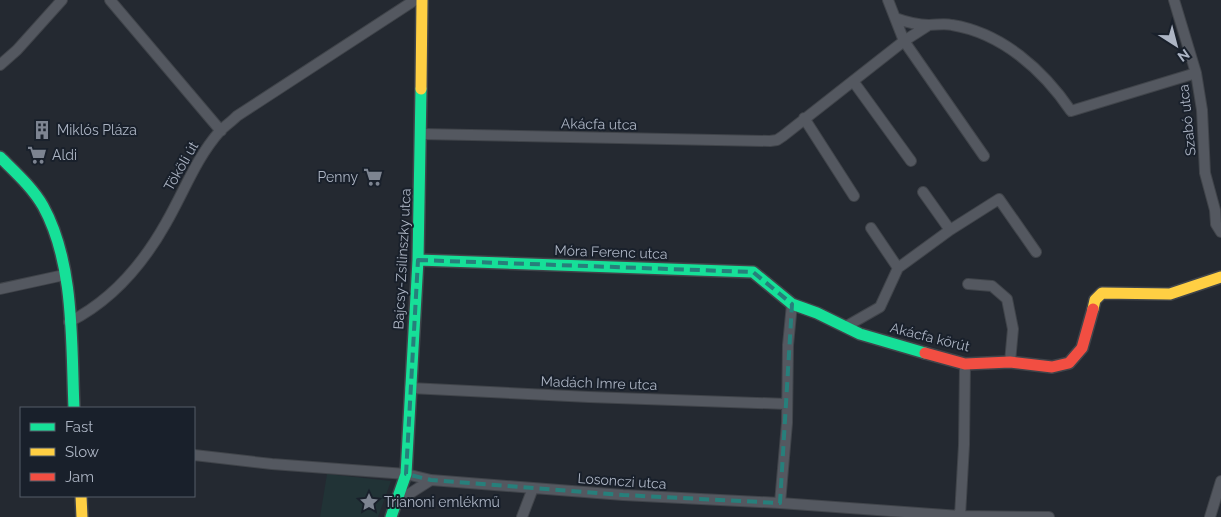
<svg xmlns="http://www.w3.org/2000/svg" width="1221" height="517" font-family="Raleway,sans-serif">
<style>
.green{fill:#213336}
.lines{fill:none;stroke-linecap:round;stroke-linejoin:round}
.street-casing{stroke:#40444a;stroke-width:12}
.fast-casing{stroke:#40444a;stroke-width:14}
.slow-casing{stroke:#40444a;stroke-width:14}
.jam-casing{stroke:#40444a;stroke-width:14}
.street{stroke:#545860;stroke-width:10}
.fast{stroke:#16e098;stroke-width:11}
.slow{stroke:#ffcf43;stroke-width:11}
.jam{stroke:#f24e42;stroke-width:11}
.marked{fill:none;stroke:#277f7b;stroke-width:4;stroke-dasharray:10 6;stroke-linejoin:round}
.labels{text-anchor:middle;dominant-baseline:central;stroke-width:4;stroke-linejoin:round;paint-order:stroke}
.street-label{font-size:14px;fill:#adb5c4;stroke:#19202b}
.poi-label{font-size:14px;fill:#adb5c4;stroke:#19202b;text-anchor:start}
</style>
<rect width="100%" height="100%" fill="#242931"/>
<path class="green" d="M327,474l64,7 -13,36h-58z"/>
<g class="lines">
<g class="street-casing">
<path id="street" d="M110,0l111,131
M888,0l16,41 80,115
M1174,0l22,73 6,37 3,63 10,37 1,14 5,8
M895,18c11,4 22,7 34,7 8,0 15,-2 23,0 50,8 91,45 119,86l125,-38
M0,65l17,-15 45,-50
M853,81l58,80
M804,118l50,78
M420,134l350,7 7,-1 6,-4 121,-95 25,-16
M871,228l27,40
M950,230l49,-31 37,53
M968,284l24,2 15,13 6,30 -3,33
M0,289l64,-14
M69,322c42,-21 74,-58 97,-99 18,-31 30,-65 54,-92 5,-5 12,-10 17,-15l178,-116
M845,327l35,-20 18,-39 52,-38 -27,-38
M410,388l179,9 198,7
M194,455l78,9 134,10 25,6 192,15 157,8 180,13 89,1
M398,501l33,-21
M780,503l7,-80 1,-78 4,-41
M960,516l4,-71 1,-81
M522,517l11,-29
M1210,517l11,-36"/>
</g>
<g class="fast-casing">
<path id="fast" d="M0,157c15,15 32,30 43,49 32,58 28,137 31,202
M418,260l335,12 39,32 25,9 43,21 65,19
M391,517l15,-43 12,-214 3,-171"/>
</g>
<g class="slow-casing">
<path id="slow" d="M421,89l1,-89
M1093,309l2,-9 7,-7 68,1 51,-17
M81,496l1,21"/>
</g>
<g class="jam-casing">
<path id="jam" d="M925,353l40,11 45,-2 42,5 17,-4 13,-15 11,-39"/>
</g>
<use href="#street" class="street"/>
<use href="#fast" class="fast"/>
<use href="#slow" class="slow"/>
<use href="#jam" class="jam"/>
</g>
<path class="marked" d="M418,260l335,12 39,32 -12,199 -157,-8 -192,-15 -25,-6z"/>
<defs>
<g id="building-bare" transform="scale(1.5)"><path d="M-4-6H4V6H1V3H-1V6H-4ZM-2.5-4.3h1.7v1.8h-1.7ZM.8-4.3h1.7v1.8H.8ZM-2.5-1h1.7V.8h-1.7ZM.8-1h1.7V.8H.8Z" fill="#7d8491" stroke="#19202b" stroke-width="2.5" paint-order="stroke"/></g>
<g id="supermarket-bare" transform="scale(1.5)"><path d="M-6-5.5h2.5l.6 2H6L4.5 2H-2.5L-4.4-4H-6ZM-1.5 3.2a1.3 1.3 0 1 0 .1 0ZM3 3.2a1.3 1.3 0 1 0 .1 0Z" fill="#7d8491" stroke="#19202b" stroke-width="2.5" paint-order="stroke"/></g>
<g id="sight-bare" transform="scale(1.5)"><path d="M0-6L1.8-2.2L6-1.7L2.9 1.2L3.7 5.4L0 3.3L-3.7 5.4L-2.9 1.2L-6-1.7L-1.8-2.2Z" fill="#7d8491" stroke="#19202b" stroke-width="2.5" paint-order="stroke"/></g>
</defs>
<g fill-rule="evenodd">
<use href="#building-bare" x="42" y="130"/>
<use href="#supermarket-bare" x="37" y="155"/>
<use href="#supermarket-bare" x="373" y="177"/>
<use href="#sight-bare" x="369" y="502"/>
</g>
<g class="labels">
<g class="street-label">
<text transform="translate(1187 120) rotate(-96)">Szabó utca</text>
<text transform="translate(599 124) rotate(1)">Akácfa utca</text>
<text transform="translate(181 166) rotate(-60)">Tököli út</text>
<text transform="translate(611 252) rotate(2)">Móra Ferenc utca</text>
<text transform="translate(402 259) rotate(-87)">Bajcsy-Zsilinszky utca</text>
<text transform="translate(930 337) rotate(14)">Akácfa körút</text>
<text transform="translate(599 383) rotate(2)">Madách Imre utca</text>
<text transform="translate(622 481) rotate(4)">Losonczi utca</text>
</g>
<g class="poi-label">
<text x="57" y="130">Miklós Pláza</text>
<text x="52" y="155">Aldi</text>
<text x="358" y="177" text-anchor="end">Penny</text>
<text x="384" y="502">Trianoni emlékmű</text>
</g>
</g>
<rect x="20" y="407" width="175" height="90" fill="#19202b" stroke="#545c68"/>
<rect x="30" y="423" width="25" height="8" fill="#16e098" stroke="#545c68"/>
<text x="65" y="432" font-size="15" fill="#adb5c4">Fast</text>
<rect x="30" y="448" width="25" height="8" fill="#ffcf43" stroke="#545c68"/>
<text x="65" y="457" font-size="15" fill="#adb5c4">Slow</text>
<rect x="30" y="473" width="25" height="8" fill="#f24e42" stroke="#545c68"/>
<text x="65" y="482" font-size="15" fill="#adb5c4">Jam</text>
<g transform="translate(1176 45) rotate(144)" stroke="#19202b" stroke-width="4" paint-order="stroke">
<path d="M0-4L9 19L0 12L-9 19Z" fill="#adb5c4"/>
<text y="-8" font-size="14" font-weight="bold" text-anchor="middle" fill="#adb5c4">N</text>
</g>
</svg>
